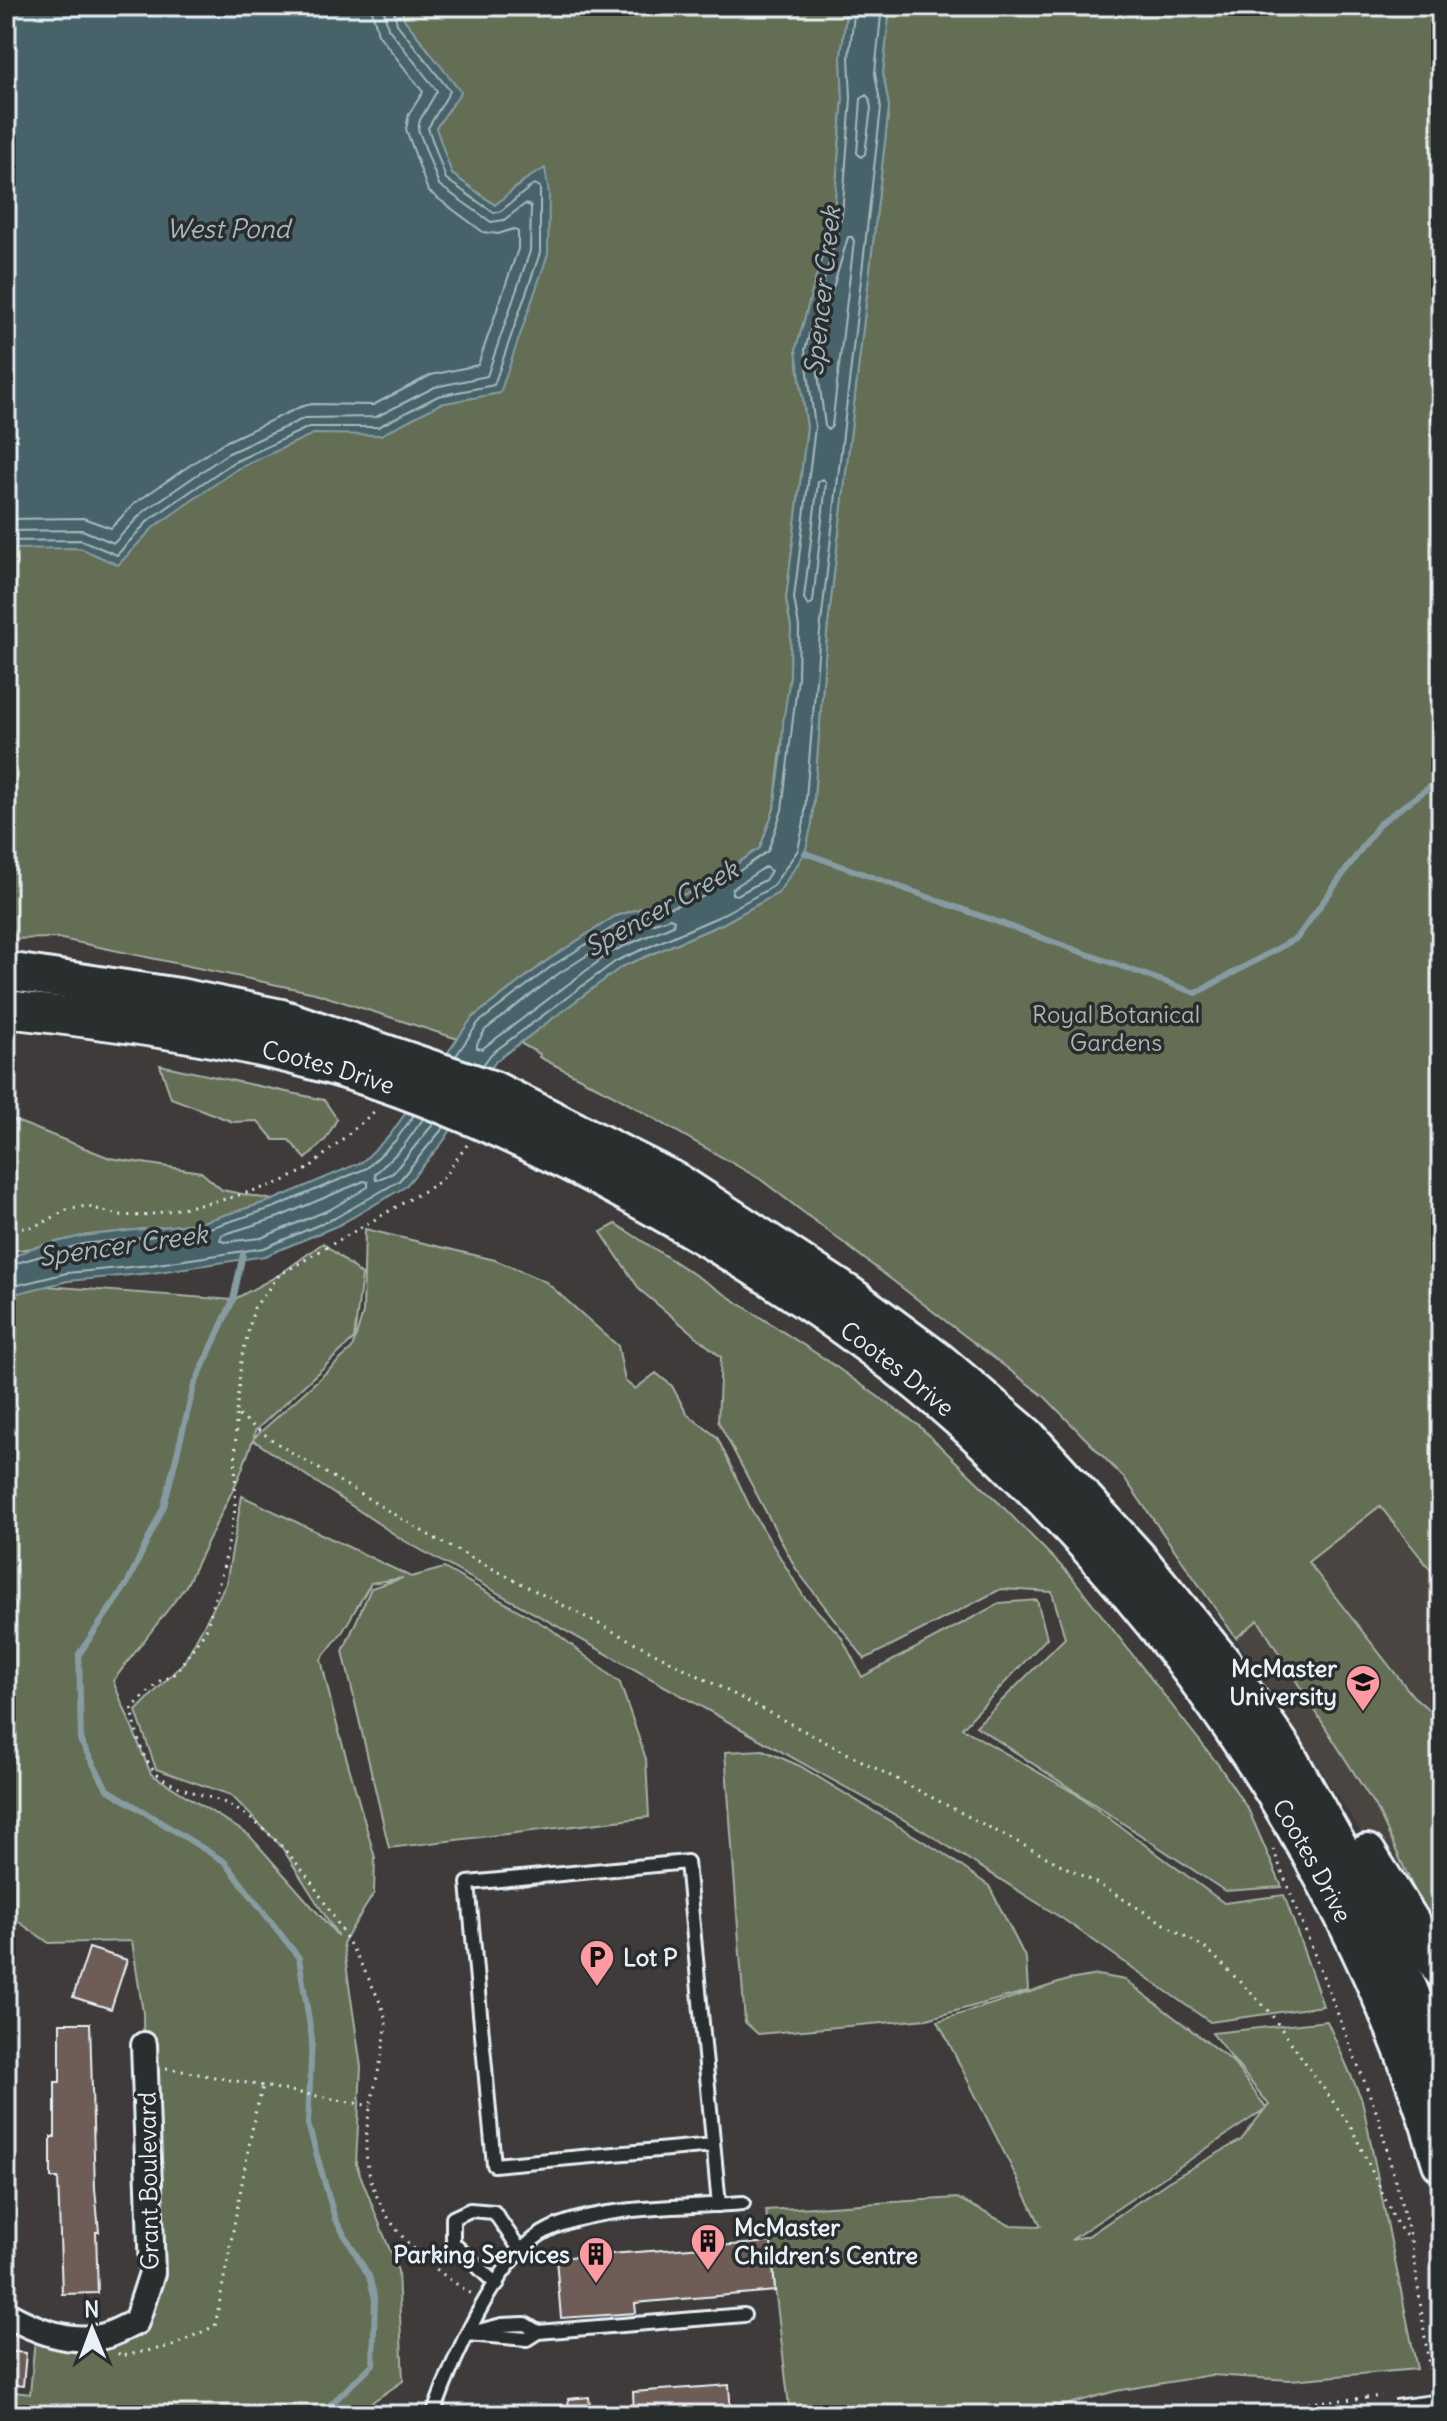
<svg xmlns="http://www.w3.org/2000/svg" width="1447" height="2421" font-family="Delius,sans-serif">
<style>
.built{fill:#4c4542}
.green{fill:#636e55;stroke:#a6b0a6;stroke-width:2;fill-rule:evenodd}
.water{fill:#466469;stroke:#879ca2;stroke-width:2}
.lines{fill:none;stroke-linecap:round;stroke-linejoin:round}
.shore{stroke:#a7b9bf;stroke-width:2}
.stream{stroke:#879ca2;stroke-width:6}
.building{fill:#6e5d56;stroke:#e8f1f8;stroke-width:2}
.service-casing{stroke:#e8f1f8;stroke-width:18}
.minor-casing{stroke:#e8f1f8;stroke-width:30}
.primary-casing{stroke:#e8f1f8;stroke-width:42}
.path{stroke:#e8f1f8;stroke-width:3;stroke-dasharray:2 6;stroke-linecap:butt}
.service{stroke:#2a2d2e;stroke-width:12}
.minor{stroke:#2a2d2e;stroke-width:24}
.primary{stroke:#2a2d2e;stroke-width:36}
.tertiary-bridge-casing{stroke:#e8f1f8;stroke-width:34;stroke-linecap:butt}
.path-bridge{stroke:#e8f1f8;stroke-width:3;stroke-dasharray:2 6;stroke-linecap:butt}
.tertiary-bridge{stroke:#2a2d2e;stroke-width:28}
.labels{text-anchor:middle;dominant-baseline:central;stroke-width:7;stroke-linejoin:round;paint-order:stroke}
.park-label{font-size:24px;fill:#acb6af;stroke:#2a2d2e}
.street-label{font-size:24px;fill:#e8f1f8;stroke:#2a2d2e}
.poi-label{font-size:24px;font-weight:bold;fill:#e8f1f8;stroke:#2a2d2e;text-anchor:end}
.water-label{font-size:26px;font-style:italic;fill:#a7b9bf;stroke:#2a2d2e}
</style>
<rect width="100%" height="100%" fill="#3e3b3a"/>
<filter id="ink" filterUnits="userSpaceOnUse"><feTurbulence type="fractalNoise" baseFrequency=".0125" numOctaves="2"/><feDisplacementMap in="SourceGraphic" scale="16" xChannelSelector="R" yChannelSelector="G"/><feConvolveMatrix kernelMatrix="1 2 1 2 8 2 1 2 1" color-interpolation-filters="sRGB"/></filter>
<g filter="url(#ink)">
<path class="built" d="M1418,1473l23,29v455l-205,-319 37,-31 32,-46z"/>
<path class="green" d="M401,6h446l-6,51 2,41 -9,116 -38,135 11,78 -21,172 5,28 -1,49 -16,133 -14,39 -62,42 -84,27 -66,43 -76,58 -14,21 -143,-46 -258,-55 -51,1v-405l229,-118 310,-247 -20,11 -30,25 -43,-31 -33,-31 11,-91 -26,-33z
M890,6h551v1577l-61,-77 -72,56 105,134 28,24v228l-63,-137 -120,-191 -22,18 -111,-159 -80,-82 -285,-218 -149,-85 -72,-37 1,-3 -20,-11 101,-76 101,-43 56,-31 34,-70 15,-190 62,-526 -6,-34z
M160,1065l164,35 13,19 -11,20 -20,20 -17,-19h-15l-16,-19 -25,1 -62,-24z
M6,1117l104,41 91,14 21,18 51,10 -74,23 -117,13 -50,12 -26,4z
M616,1224l209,135 93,66 79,76 74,75 149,191 29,44 33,76 -57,4 -249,-165 89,-88 -13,-46 -51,-3 -136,70 -69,-90 -78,-148 3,-64 -81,-67 -39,-58z
M365,1229l130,31 51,22 72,64 7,35 10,8 21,-16 16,13 15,28 30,23 34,72 53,88 37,39 21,41 138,-74 37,-3 10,38 -85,90 114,66 148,109 60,-8 39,111 -113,16 -147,-103 -141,-89 -519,-290 -150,-100 -14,37 -53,109 -73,95 38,93 98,61 89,101 -57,-90 -50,-51 -75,-26 -20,-58 48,-49 42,-78 16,-88 169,81 33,-9 107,61 69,54 26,76 3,58 -260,31 -46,-197 28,-63 32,-10 -32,5 -28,48 -22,28 12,52 42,147 -1,35 -31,50 18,124 -5,97 42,107 5,110 -50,34h-347v-24l24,3 5,-56 66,-7 28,-11 17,-25 -3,-282 -11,-72 -83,2 -43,-30v-630l227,17 46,-25 44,-32 39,32 -8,64 -99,92 -1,7 98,-89 11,-36z
M763,1750l37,16 144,88 45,32 37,73 2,32 -101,28 -169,15 -13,-12 -20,-270z
M1098,1975l27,5 107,81 34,47 3,-3 -57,-72 115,-12 35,79 55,269 -126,11 -80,-5 -95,16 -86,24h-240l-24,-205 191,-12 52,27 32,1 -103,-205 130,-41zM1265,2109l-24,31 -72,41 -81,55 -17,4z"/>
<path class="water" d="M6,6h395l3,13 57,73 -25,36 16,46 43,31 30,-25 20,-12 4,26 -1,60 -48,139 -60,11 -59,31 -68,-1 -76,35 -83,58 -36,38 -38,-17 -74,1z
M847,6h43l-7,67 6,34 -62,526 -15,190 -7,30 -27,40 -56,31 -101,43 -125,94 -53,81 -38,45 -66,38 -74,31 -113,17 -84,8 -62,15v-36l26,-12 50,-12 117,-13 74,-23 89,-38 28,-27 82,-117 76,-58 66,-43 84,-27 62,-42 14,-39 8,-56 1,-30 7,-47 1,-49 -5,-28 21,-172 -11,-78 38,-135 9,-116 -2,-41z"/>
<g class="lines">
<path class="shore" d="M866,95l3,3 2,10 -6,46 -4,3 -4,-4 4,-54z
M848,237h4l2,4 -22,185 -4,4 -3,-4 -10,-76z
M823,479l3,4 -13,119 -5,4 -4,-8 14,-116z
M6,519l77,-1 28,10 24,-25 86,-59 79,-37 12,-3 61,1 58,-30 47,-10 40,-116v-17l-4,-3 -16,5 -15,-2 -55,-41 -22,-62 3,-15 14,-22 -45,-58 -7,-28
M6,531l76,-1 32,13 29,-31 84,-58 78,-36 71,-1 59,-30 52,-11 43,-125 1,-45 -6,-2 -21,16 -13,2 -52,-37 -21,-56 2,-9 17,-29 -49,-63 -5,-22
M6,541l75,-1 36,15 32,-35 83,-57 77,-36h69l60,-31 56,-11 46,-132v-66l-6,-3 -33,27 -7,2 -48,-34 -18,-51 22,-37 -53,-67 -4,-18
M765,867l6,4 -6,9 -28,15 -5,-1v-5z
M670,918l4,2 -1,5 -62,27 -129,97 -5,-1v-4l8,-14 73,-56 64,-41z
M456,1056l22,-33 74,-57 66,-42 84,-27 66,-46 14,-41 16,-133 1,-50 -5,-29 21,-171 -10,-77 37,-135 9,-117 -2,-41 6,-51
M483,1065l8,-11 125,-93 102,-44 54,-30 26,-37 6,-28 16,-190 61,-524 -6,-35 7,-67
M423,1119l-20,28 -28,27 1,6 17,-7 41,-50
M364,1181l4,1v5l-37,22 -70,29 -37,4 -4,-2 2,-5 57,-18z
M6,1266l77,-22 117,-13 75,-24 92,-39 28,-27 19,-26
M6,1288l61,-15 84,-8 113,-17 71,-30 64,-37 45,-54"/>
<path class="stream" d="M805,853l391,140 101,-55 83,-115 61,-44
M80,1740l27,49 118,73 74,96 13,81 -4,85 27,95 34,57 6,23 -2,65 -49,47 -17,4
M81,1742l-2,-88 48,-70 37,-78 30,-120 39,-86 10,-46"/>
</g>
<path class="building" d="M89,1948l38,12 -16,49 -38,-12z
M60,2023h30l5,165 4,44h-3l2,61 -36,1 -4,-116h-7v-41h4v-55h5z
M771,2242l4,49 -140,12 1,10 -75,5 -5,-60z
M6,2351l20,2 -3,33 -17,-2z
M729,2385l2,30h-97l-1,-23z
M589,2397l2,18h-21l-2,-16z"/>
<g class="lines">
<g class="service-casing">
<path id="service" d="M713,2145l-219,20 -26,-282 219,-21c11,115 22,229 32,343
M497,2285l-44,-42v-25l17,-8 24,2 27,39
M525,2324l13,8 -11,7 -60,-5 35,-9z
M538,2332l206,-17
M433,2415c19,-53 63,-159 115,-185 49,-25 139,-22 195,-27"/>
</g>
<g class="minor-casing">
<path id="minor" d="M6,2314c29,16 61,29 94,23 12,-2 25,-10 36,-15l16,-49 -8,-228"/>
</g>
<g class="primary-casing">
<g id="primary">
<path d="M6,971l173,26 102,21 213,72 183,92 171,112 92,68 87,74 111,122 86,106 60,86 81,144 34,71 42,104"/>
<path id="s1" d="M6,1009c107,12 215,26 319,55 122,35 239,92 349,155 101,58 202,124 289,203 220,198 394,455 478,741"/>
<path d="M1367,1853l74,116"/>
</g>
</g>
<path class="path" d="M467,1145l-26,36 -162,94 -25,33 -13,53 -5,53 45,32 151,91 666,347 110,66 60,60 83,117 46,97 13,17
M6,1227l20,1 17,-5 23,-13 20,-4 33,9 24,1 83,-17 53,-16 29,-14 68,-59
M236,1415l-1,95 -11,55 -18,65 -33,46 -13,5 -28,27c4,21 7,46 22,63 15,17 50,23 71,32 32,16 55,40 77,67 18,21 84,130 84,153 -2,40 -19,79 -20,120 -1,68 52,118 106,151
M1273,1849l105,267 34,128 20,143
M166,2068l205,38
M118,2353l3,3 51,-10 43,-20 40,-212 8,-28
M1221,2415l94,-13 51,-4"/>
<use href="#service" class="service"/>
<use href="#minor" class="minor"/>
<use href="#primary" class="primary"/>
<g class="tertiary-bridge-casing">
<path id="tertiary-bridge" d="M1396,2415l45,-6"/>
</g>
<path class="path-bridge" d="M1366,2398l16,-2"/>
<use href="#tertiary-bridge" class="tertiary-bridge"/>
</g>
</g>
<defs>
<g id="university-pin" transform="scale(1.8)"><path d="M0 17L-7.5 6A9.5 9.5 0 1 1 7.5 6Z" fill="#ff9aa2" stroke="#2a2d2e"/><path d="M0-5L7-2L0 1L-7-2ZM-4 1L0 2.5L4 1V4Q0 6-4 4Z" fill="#111"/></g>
<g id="parking-pin" transform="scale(1.8)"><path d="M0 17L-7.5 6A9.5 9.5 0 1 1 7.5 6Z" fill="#ff9aa2" stroke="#2a2d2e"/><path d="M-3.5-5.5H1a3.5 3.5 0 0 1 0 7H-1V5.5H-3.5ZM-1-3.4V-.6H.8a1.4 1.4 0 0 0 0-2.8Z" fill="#111"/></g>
<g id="building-pin" transform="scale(1.8)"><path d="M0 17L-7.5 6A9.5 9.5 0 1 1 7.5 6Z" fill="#ff9aa2" stroke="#2a2d2e"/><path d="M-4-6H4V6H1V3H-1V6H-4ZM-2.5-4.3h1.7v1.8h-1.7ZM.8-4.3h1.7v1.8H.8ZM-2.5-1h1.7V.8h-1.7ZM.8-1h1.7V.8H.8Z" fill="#111"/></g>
</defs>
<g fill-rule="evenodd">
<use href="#university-pin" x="1363" y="1682"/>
<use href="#parking-pin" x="597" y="1957"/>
<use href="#building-pin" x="708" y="2241"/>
<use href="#building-pin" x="596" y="2254"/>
</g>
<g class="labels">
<g class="park-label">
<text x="1116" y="1014">Royal Botanical<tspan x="1116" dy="28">Gardens</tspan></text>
</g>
<g class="street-label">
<text stroke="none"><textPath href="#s1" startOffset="328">Cootes Drive</textPath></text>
<text stroke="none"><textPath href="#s1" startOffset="976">Cootes Drive</textPath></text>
<text stroke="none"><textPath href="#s1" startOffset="1624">Cootes Drive</textPath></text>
<text transform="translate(148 2181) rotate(-91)">Grant Boulevard</text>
</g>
<g class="poi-label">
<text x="1337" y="1668">McMaster<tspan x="1337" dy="28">University</tspan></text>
<text x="623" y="1957" text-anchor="start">Lot P</text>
<text x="734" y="2227" text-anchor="start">McMaster<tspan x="734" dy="28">Children’s Centre</tspan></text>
<text x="570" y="2254">Parking Services</text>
</g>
<g class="water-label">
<text x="228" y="228">West Pond</text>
<text transform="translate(822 291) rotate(-84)">Spencer Creek</text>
<text transform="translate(661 908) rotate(-29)">Spencer Creek</text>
<text transform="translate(123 1245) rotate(-8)">Spencer Creek</text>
</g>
</g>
<rect width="1447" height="2421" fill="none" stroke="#2a2d2e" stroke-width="32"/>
<rect x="16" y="16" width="1415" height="2389" fill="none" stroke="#e8f1f8" stroke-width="3" filter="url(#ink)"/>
<g transform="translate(92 2329) rotate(359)" stroke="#2a2d2e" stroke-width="6" paint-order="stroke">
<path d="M0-6L14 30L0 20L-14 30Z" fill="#e8f1f8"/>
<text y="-12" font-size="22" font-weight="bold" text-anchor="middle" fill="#e8f1f8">N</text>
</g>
</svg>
